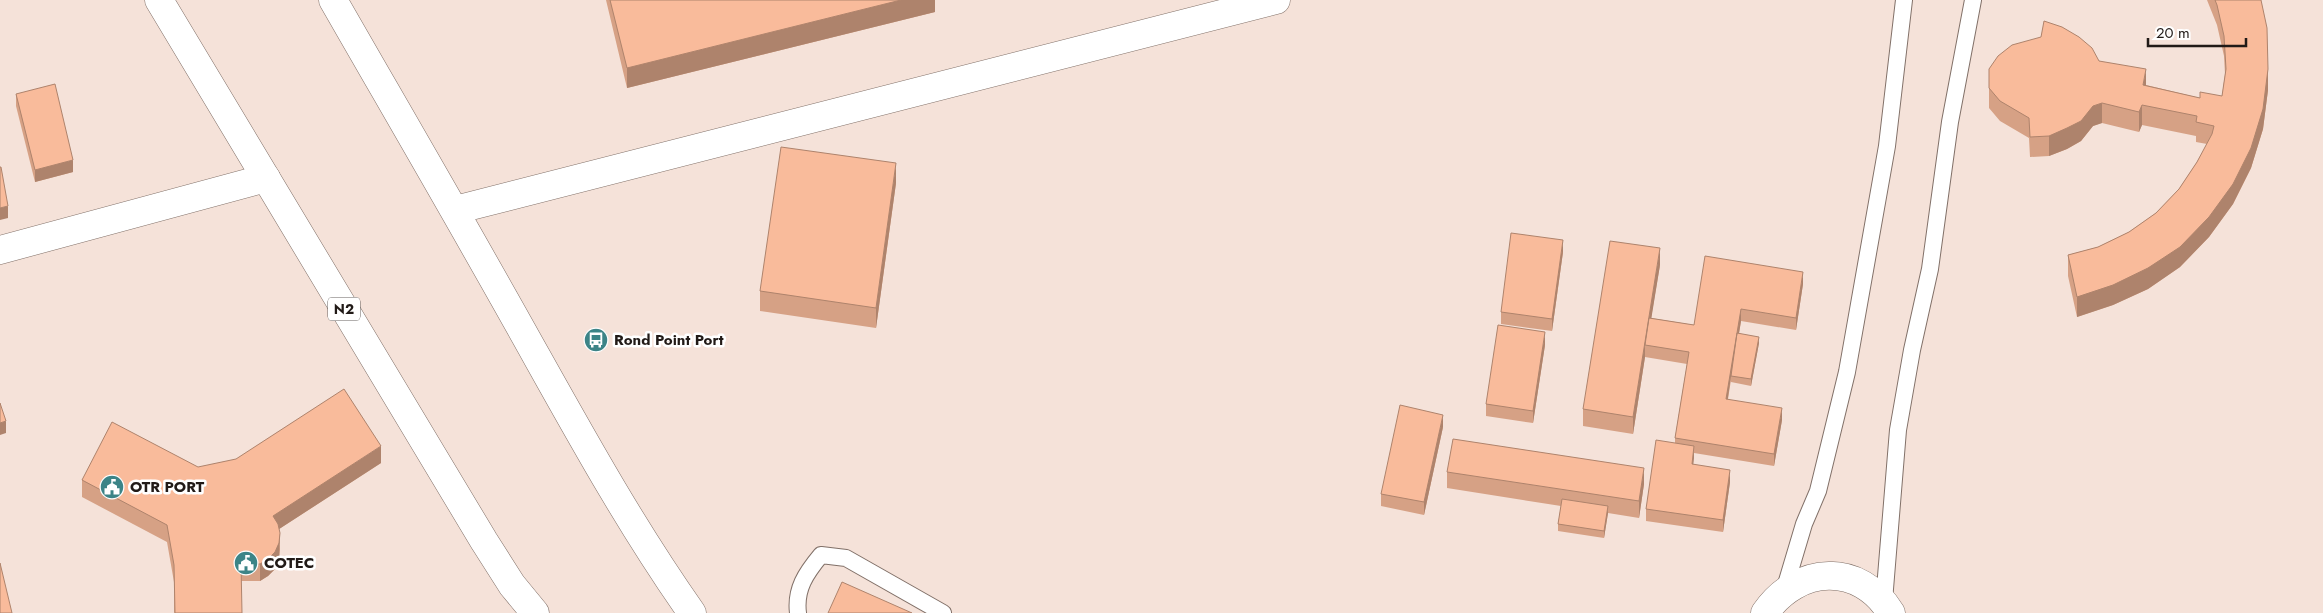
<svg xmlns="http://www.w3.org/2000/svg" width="2323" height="613" font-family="Jost,sans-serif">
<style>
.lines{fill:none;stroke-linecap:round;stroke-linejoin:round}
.lane-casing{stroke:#817068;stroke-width:18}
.street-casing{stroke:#817068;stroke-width:29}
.highway-casing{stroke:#817068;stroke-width:29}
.lane{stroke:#fff;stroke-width:16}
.street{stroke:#fff;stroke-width:28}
.highway{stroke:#fff;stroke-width:28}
.wall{fill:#d6a185}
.shaded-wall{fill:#ae836c}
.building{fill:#f9bb9b;stroke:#ae836c}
.labels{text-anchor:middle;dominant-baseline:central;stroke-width:5;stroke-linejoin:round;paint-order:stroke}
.shield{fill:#fff;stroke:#645f5d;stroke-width:1}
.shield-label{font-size:14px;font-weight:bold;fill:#211a17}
.poi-label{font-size:15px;font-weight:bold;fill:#211a17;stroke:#fff;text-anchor:start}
</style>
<rect width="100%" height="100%" fill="#f5e2d9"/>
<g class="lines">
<g class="lane-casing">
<path id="lane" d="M1784,591l20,-67 14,-33 29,-119 40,-226 17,-146
M1884,601l14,-171 14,-80 18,-81 20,-147 23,-122
M798,613c-3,-24 8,-40 23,-58l25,3 97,55"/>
</g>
<g class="street-casing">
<path id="street" d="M455,210l821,-210
M0,250l266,-72
M1765,613c33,-48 95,-51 126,0"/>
</g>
<g class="highway-casing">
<path id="highway" d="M159,0l325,541 28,44 23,28
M333,0c62,108 125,216 186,325 55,98 108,196 173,288"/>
</g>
<use href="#lane" class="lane"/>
<use href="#street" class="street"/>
<use href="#highway" class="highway"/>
</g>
<path class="wall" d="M606,0h329v12l-308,76z
M2207,0h54l7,90 -5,39 -12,39 -18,36 -24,33 -29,30 -32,22 -35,16 -36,12 -9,-41v-21l30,-8 31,-15 27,-19 23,-24 18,-27 10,-18 -11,-2v-6l-54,-11 -3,7 -37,-9 -9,3 -12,15 -14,8 -18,7 -19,1 -1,-19 -29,-17 -11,-13v-39l110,-8 47,24 54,13 22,-2 3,-22 -1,-18 -7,-31z
M16,94l57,78 -38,10 -19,-76z
M896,183l-20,145 -116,-17v-20z
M1563,252l-11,79 -51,-7v-12z
M1660,265l-9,53 43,7 109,-41 -7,46 -55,-9 -2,12 20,10 -8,43 -20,-4v-2l-3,19 54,21 -8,46 -80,-13 -1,11 37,18 -7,50 -77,-11v-12l29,-66v-5l12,-74 -42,-7 -12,77 -50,-8v-17z
M1545,345l-12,78 -47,-7v-12z
M1443,427l-19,88 -43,-9v-12z
M381,463l-102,66 1,21 -1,10 -4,9 -7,7 -8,5h-19l-67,32v-31l-7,-40 -85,-45v-17l116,-13z
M1447,472l197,12 -5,34 -31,-5 -4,25 -46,-7v-7l3,-18 -114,-18z"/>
<path class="shaded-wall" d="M901,0h34v12l-308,76v-20z
M2146,69v20l-3,-4z
M2268,69v21l-5,39 -12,39 -18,36 -24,33 -29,30 -32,22 -35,16 -36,12v-20l174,-149z
M2102,103v20l-9,3 -12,15 -14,8 -18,7v-20l44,-30z
M2142,105v20l-3,7v-20z
M73,160v12l-38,10v-12z
M896,163v20l-20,145v-20z
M8,206v12l-8,2v-12z
M1563,240v12l-11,79v-12z
M1660,248v17l-13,80h-2v12l-12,77v-17z
M1803,272v12l-7,46v-12z
M1741,309v12l-9,55h-1l-5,35v-12z
M1545,332v13l-12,78v-12z
M1759,337v6l-8,43v-7z
M1782,408v12l-8,46v-12z
M1443,415v12l-19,88v-13z
M6,421v12l-6,2v-12z
M381,446v17l-108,70v-17z
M1694,446v12l-2,18v-12z
M1644,468v16l-5,34v-17z
M1730,470v12l-7,50v-12z
M1608,506v7l-4,25v-7z
M280,533l-1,27 -4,9 -7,7 -8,5v-17z"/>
<path class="building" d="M610,0h291l-274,68z
M2215,0h46l6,28 1,41 -5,40 -12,39 -18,36 -24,33 -29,30 -32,21 -35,17 -36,12 -9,-42 30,-8 31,-15 27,-19 23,-24 18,-27 15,-28 2,-8 -18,-4 1,-6 -55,-11 -3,7 -37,-9 -9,3 -12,15 -14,7 -18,8 -19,1 -1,-19 -29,-17 -11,-13v-19l9,-13 14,-11 29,-8 3,-16 18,6 17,10 13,11 7,13 47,8 -3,16 57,13v-6l22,4 4,-27 -2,-33 -7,-31z
M55,84l18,76 -38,10 -19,-76z
M781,147l115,16 -20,145 -116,-17z
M0,167h1l7,39 -8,2z
M1511,233l52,7 -11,79 -51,-7z
M1610,241l50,7 -27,169 -50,-8z
M1705,256l98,16 -7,46 -55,-9 -15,90 56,9 -8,46 -99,-16 14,-86 -44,-7 4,-27 45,7z
M1498,325l47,7 -12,79 -47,-7z
M1737,333l22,4 -8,42 -20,-3z
M344,389l37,57 -108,70 5,8 2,9 -1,10 -4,9 -7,7 -8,5h-19l1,49h-67l-1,-48 -7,-40 -85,-45 30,-58 86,45 38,-8z
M0,403l6,18 -6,2z
M1400,405l43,10 -19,87 -43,-8z
M1453,439l191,29 -5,33 -192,-29z
M1656,440l38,6 -2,18 38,6 -7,50 -77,-11z
M1562,499l46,7 -4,25 -46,-7z
M0,563l12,50h-12z
M842,582l70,31h-84z"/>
<defs>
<g id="bus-disc" transform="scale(1.25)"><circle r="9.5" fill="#3c8487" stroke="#fff"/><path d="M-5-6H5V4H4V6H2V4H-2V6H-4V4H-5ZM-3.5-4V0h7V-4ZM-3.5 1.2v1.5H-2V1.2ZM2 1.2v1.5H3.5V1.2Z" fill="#fff"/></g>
<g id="civic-disc" transform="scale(1.25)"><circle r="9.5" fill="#3c8487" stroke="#fff"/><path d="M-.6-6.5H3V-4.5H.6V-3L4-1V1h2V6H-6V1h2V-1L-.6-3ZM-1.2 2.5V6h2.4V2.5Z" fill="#fff"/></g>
</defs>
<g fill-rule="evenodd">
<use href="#bus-disc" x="596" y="340"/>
<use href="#civic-disc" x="112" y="487"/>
<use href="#civic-disc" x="246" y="563"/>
</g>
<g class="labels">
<rect class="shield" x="328" y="297.5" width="32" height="23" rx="4"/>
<g class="shield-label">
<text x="344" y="309">N2</text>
</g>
<g class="poi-label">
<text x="614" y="340">Rond Point Port</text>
<text x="130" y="487">OTR PORT</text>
<text x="264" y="563">COTEC</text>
</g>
</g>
<path d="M2148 38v8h98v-8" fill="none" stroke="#211a17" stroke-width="2.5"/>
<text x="2156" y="38" font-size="15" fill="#211a17" stroke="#ffffff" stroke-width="4" paint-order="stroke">20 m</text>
</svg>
